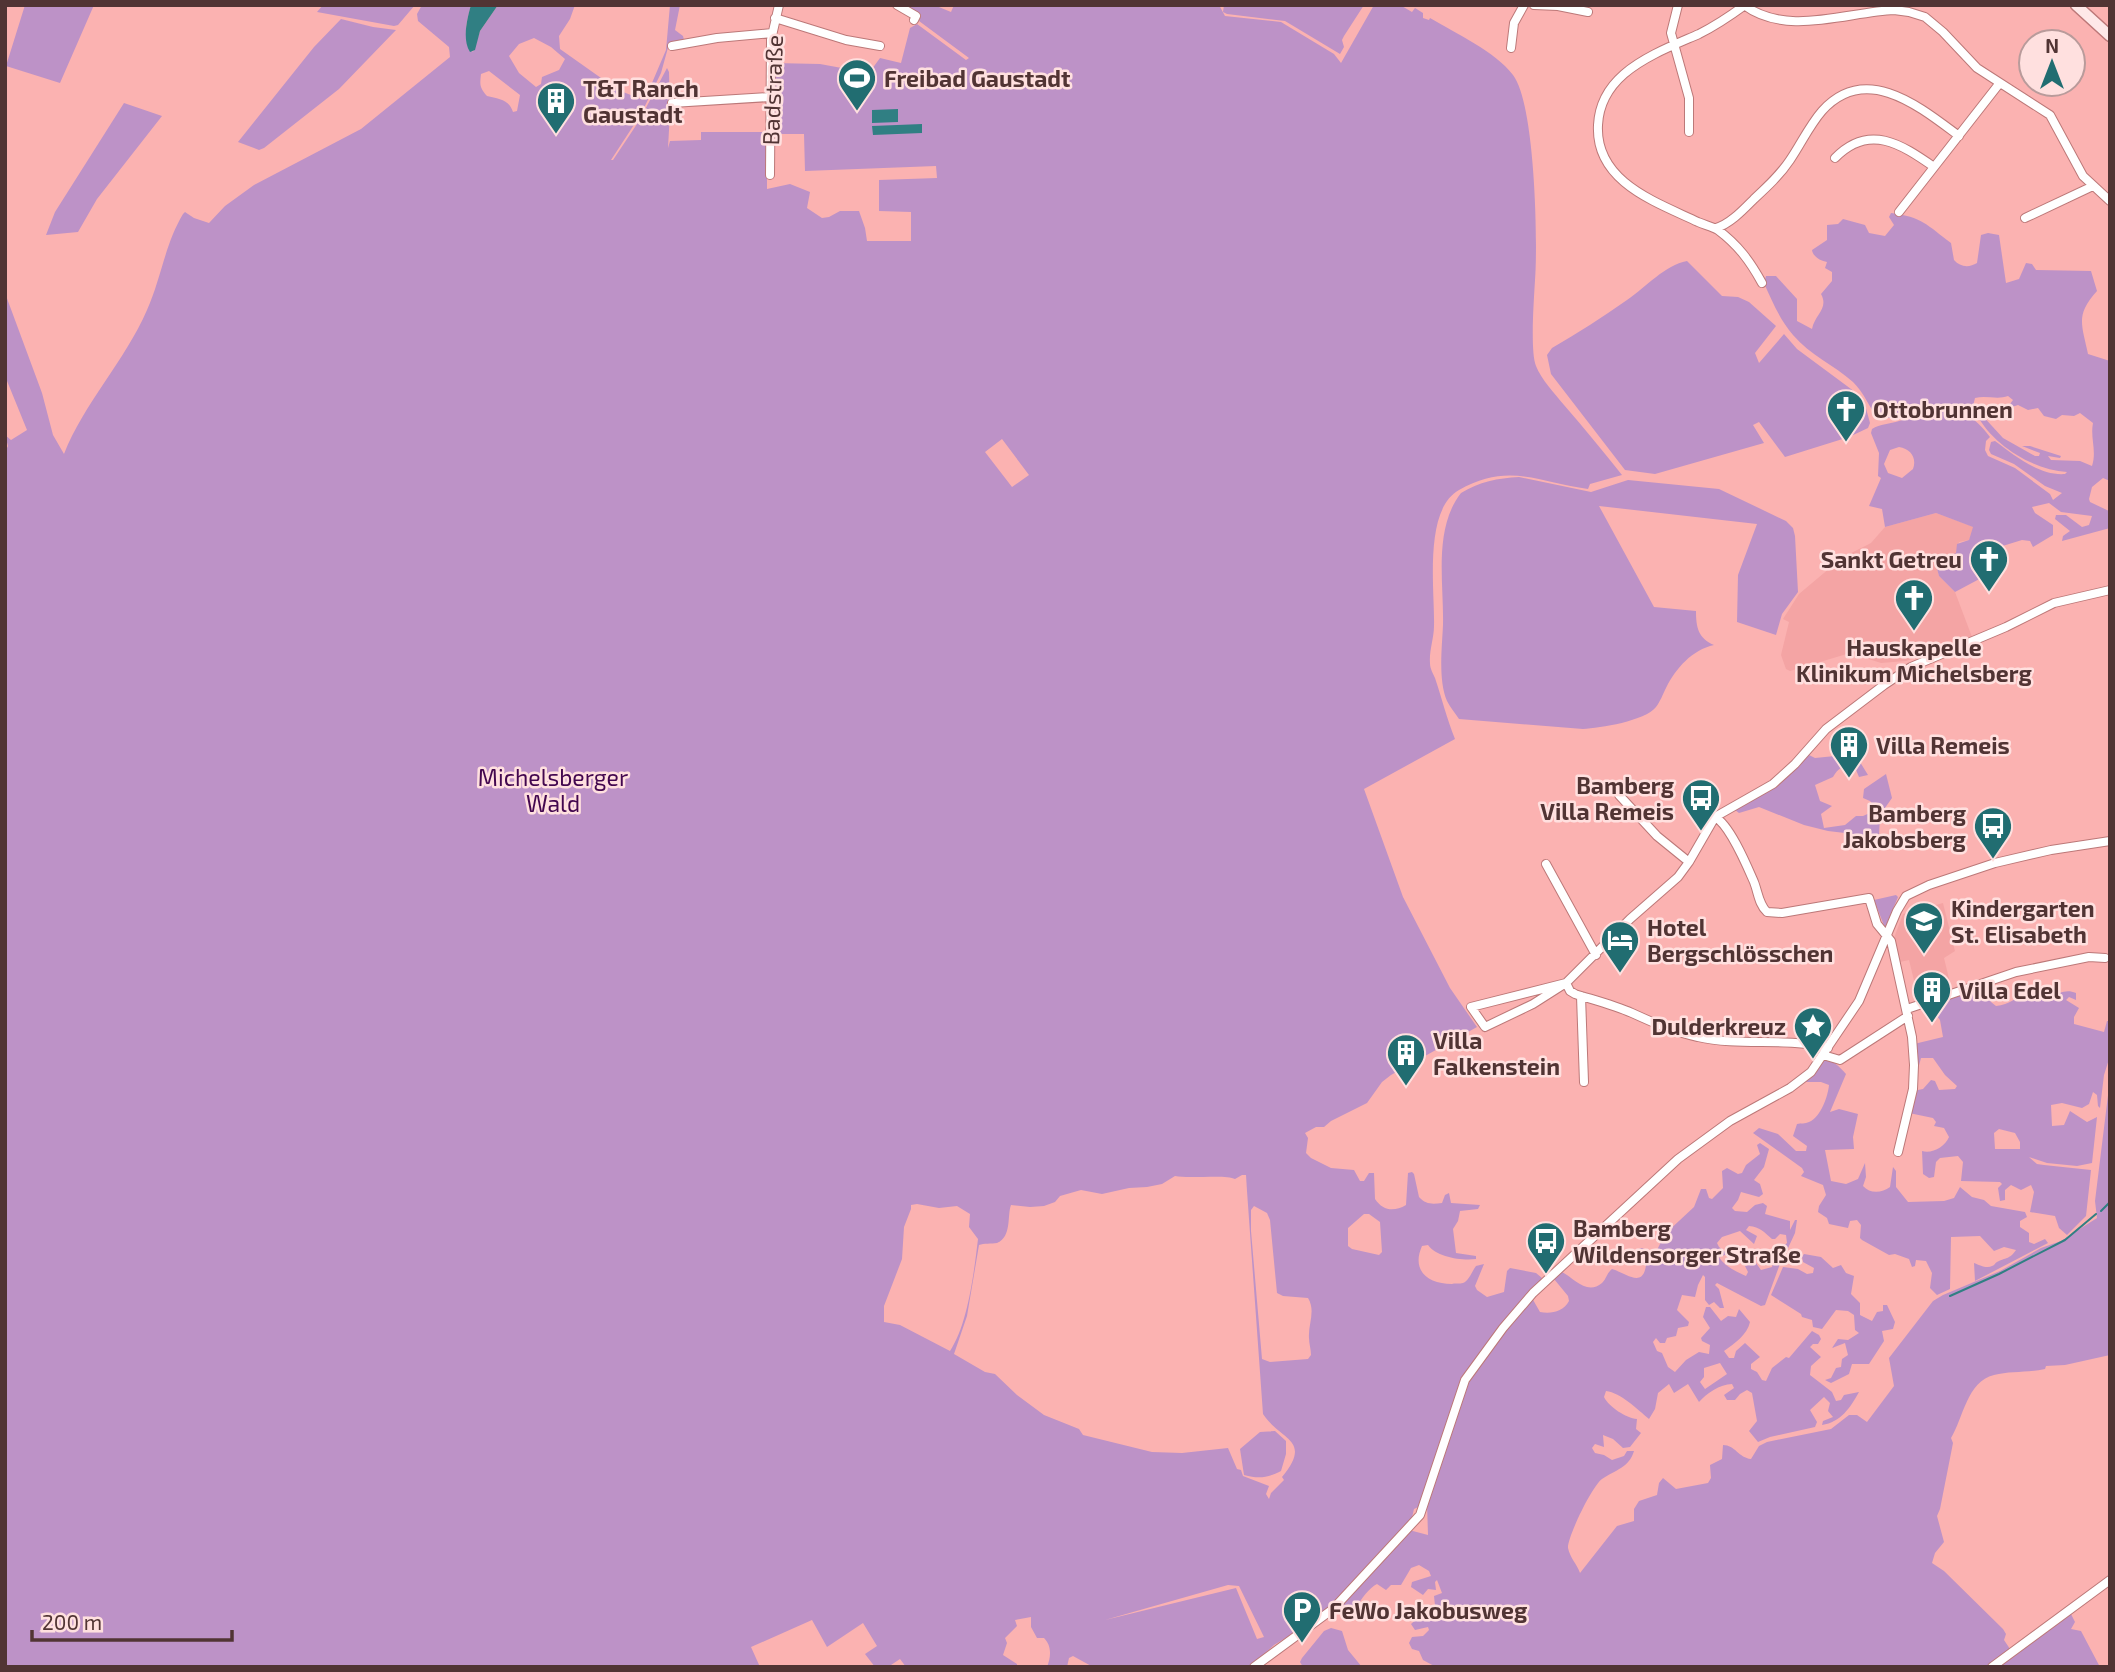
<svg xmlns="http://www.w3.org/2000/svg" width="2115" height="1672" font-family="'Exo 2',sans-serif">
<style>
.built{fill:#f4a4a4}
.green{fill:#bd92c7;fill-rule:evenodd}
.water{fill:#307f83}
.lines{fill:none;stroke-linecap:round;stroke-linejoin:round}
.stream{stroke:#307f83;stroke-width:2}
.street-casing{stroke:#bc7878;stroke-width:10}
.secondary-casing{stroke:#bc7878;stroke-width:13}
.street{stroke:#fff;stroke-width:8}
.secondary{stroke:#fee8e8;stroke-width:10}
.labels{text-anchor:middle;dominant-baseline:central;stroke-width:5;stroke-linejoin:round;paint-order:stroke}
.poi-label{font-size:23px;font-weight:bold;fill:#513434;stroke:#ffe0df;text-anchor:start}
.street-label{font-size:23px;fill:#513434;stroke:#ffe0df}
.park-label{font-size:23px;fill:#43074f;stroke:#ffe0df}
</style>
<rect width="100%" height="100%" fill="#fbb2b1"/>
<path class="built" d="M1936,513l38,14 -5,13 -10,2 -3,11 -17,8 -3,4 3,11 16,16 17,45 -66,24 -25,2 -31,-10 -60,18 -4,-2 -5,-14 8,-33 -6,-3 16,-25 44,-37 28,-14 14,-16z
M1943,903l12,48 -11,7 8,33 -33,10 -10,-41 -9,2 -6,-24 9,-24z"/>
<path class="green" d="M25,5h69l-34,78 -54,-17z
M323,5h92l-17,20 -4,1 -77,-14z
M422,5h49c-4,16 -10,33 2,47l7,-21 18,-26h77l-5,14 -11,17 1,13 58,41 23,9 5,-2 20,-47 4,-45h10l-5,25 8,6 1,4 -15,4 -8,29 -20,41 -30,46h2l26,-39 28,-53 2,4 1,40 -2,36 2,-7 31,-1v-8h66v57l23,-5 20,8 -3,16 15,10 7,-1 11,-6h19l6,17 2,13h44v-29l-32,-1v-31l58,-2 -1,-12 -131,5 -1,-37h-27l-5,-3 1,-68 47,1 49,9 11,-15 21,5 9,-35 7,-4 49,36 3,-2 -50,-37 2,-6 -12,-6 1,-4h24l17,7 3,-7h265l6,11 56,6 53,32 7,9 33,-58h26l12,7 3,-4 8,5v5l6,2 1,-2c25,15 66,34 83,57 22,28 25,166 22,205 -1,19 -5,71 1,86 5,13 19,28 28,39 20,23 39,46 58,70l-32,9 -2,5c-50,-7 -80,-27 -129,1 -36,20 -24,102 -25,136 0,12 -5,25 -4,37 0,6 3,10 5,15 7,21 12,41 20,61l-91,50 39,108 47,91 27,39 -86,48 -9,7 -15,21 -36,18 -7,6h-8l-11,6 3,5 -2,15 5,5 20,10 23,2 6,11h4l5,-8h5l1,26c8,12 19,13 31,6l2,-32 4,-1 2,2 5,23c7,8 14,7 23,6l3,-8 4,-2 2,10 29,2 -2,4 -18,2 -2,10 -5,8 3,24 20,3v3c-14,2 -40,-2 -48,-14l-6,1c-11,25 6,38 30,38 2,-1 8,0 11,-1 6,-2 9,-12 13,-17l8,-2 -9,22 2,4 10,7 17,-5 3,-21 3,-3 26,5 6,5 -10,20 8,14c11,2 23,0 29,-11l-1,-5 -14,-17 8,-7c12,6 25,24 40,11 5,-5 4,-9 10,-14 14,4 31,20 34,-4l-13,-9 -1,-4 9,-4 15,4 9,-18 29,-27 7,-18h5l3,9 3,1 11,-11 -1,-17 5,-3 11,6 4,-1 4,-8 14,-11 -3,-9 3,-2 9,6 -5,18 -10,13 6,4 3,10 -4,3 -18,-5 -3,8 -6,8 3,3 12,1 8,-7 8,-2 4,3 -2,8 25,7v9l5,-10h2l-2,13 -12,26 -4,-2 -1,-6 9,-8 -1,-8 -6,-1 -5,5h-3c-8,-7 -12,-12 -23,-13l-3,4 11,6 -3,8 -14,-13 -18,6 -5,6 2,4 9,7 -9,3c5,9 18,15 27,19l2,-4 -3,-6 11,-3 5,7 11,-3 2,-8 7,2 -16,44 -4,1 -44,-23 -2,2 4,4 5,19h-4l-6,-6 -5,3 -4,-5v-23l-2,-2 -5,10 -3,12 -13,-2 -5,15 12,12 -1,4 -10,2 -2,8 -9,2 -2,5h-5l-4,-5 -3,4 4,9 5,2 6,14 7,5 11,-12 13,-8 10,2 1,-9 -8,-4 -1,-3 9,-10 -7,-11 3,-10h4l11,14 7,-5 8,1 3,-8 11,13c-3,13 -15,21 -26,29l5,7h5l2,-7 9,-8 15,14 -9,7v5l6,3 5,8 4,1 6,-13 14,-11 3,1 23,-27 7,4 2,4 -3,5h-5l-3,3 11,10 -10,9 -1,9 22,17 4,9 5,-1 3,-5 15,-3c-9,16 -18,30 -37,33l1,-4 10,-4 -5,-6 2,-8 -6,-6 -14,13 7,12 -2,5 -45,10 -12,5 -9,-11 8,-10 -5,-28 -5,-3 -7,4 -5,6h-8l-3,-5 10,-7 -2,-4c-12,0 -26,10 -33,18l-11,-18 -14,9 -5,-9 -11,9 -3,16 -6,10c-12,-10 -28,-26 -43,-28l-2,6c5,10 22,21 33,22l-1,10 5,4 -11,14 -7,1 -10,-9 -10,-4 1,12 -9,-3 -3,4 3,5 9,2 8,5 12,-4 3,-5h7c-5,17 -19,19 -32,28 -10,7 -35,59 -34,69 2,10 9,16 12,25l37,-47 17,-5v-12l5,-8 18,-6 2,-12 4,-5 13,11 32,-6 3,-5 -1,-13 12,-6 1,-14c12,0 16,13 28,14l8,-13 8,-4 64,-13 18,-14h8l10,7 27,-36 -5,-28 44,-57 10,-6 57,-24 41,-23 20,-7 36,-23 -2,-17 15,-122v276l-45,10 -19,1 -1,3c-17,4 -35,2 -51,6 -27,6 -31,44 -43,63l2,5 -13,66 -3,7 7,26 -9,11 -3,10 12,8 59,58 3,5 -2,6 6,9 60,-37 5,10 -4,7 10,2 19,36h-664l-13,-7 -4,-9 -7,-2 -3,-6 3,-6 11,-1 6,-6 -1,-3 -13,3 -4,-6 9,-8 16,-1 -2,-19 8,-3 -5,-13 -2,2 1,8 -8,-1 -5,6 -12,-8 1,-5 19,-6 -2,-5 -10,-6 -8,3 -10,17h-10l-5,5 -9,-6c-8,4 -16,15 -20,23l9,11 -29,-11 -63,38 -24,22h-157l-20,-11 -4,2 -2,9h-20c4,-10 5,-21 -3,-29h-7l-6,-11v-10l-16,3 2,6 -12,12 2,5 -4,12 14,9v3h-111l-6,-8 -12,8h-13l-10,-13 12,-8 -14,-23 -36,24 -15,-27 -61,27 9,20h-755v-1215l3,-6 -3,-11 6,5 16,-10 -22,-54v-83l37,100 11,42 11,19c20,-51 61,-93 83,-144 14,-31 18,-66 36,-96l2,-2 9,6 15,5 16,-17 29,-21 107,-56 89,-72 -1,-10 -31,-26 -1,-7zM534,38l17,9 14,12 -6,11 -17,7 -1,7 -5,3 -17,-14 -10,-17 10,-12zM489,71l31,24 -3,16 -4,1c-4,-13 -15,-13 -26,-16 -8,-9 -7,-12 -6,-22zM1002,439l27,36 -17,12 -27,-35zM1242,1175h4l1,16 16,223c18,27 50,25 19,63l2,3 -13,13 -2,6 -3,-5 3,-8 -26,-10 -2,-6 -4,-1 -9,-21 -46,5 -30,-1 -69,-17 -4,-6 -35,-14 -27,-20 -22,-21 -10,-2 -31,-18 13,-38 12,-71c5,-2 12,-1 18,-2 15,-6 10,-28 14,-38l19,2 14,-1 11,-4 5,-6 21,-6 21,4 27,-6 18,-1 15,-3 13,-8c15,3 51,-2 60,3zM917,1204l22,4 18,-2 13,8 -1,13 9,12c-4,33 -10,85 -28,112l-50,-26 -16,-3v-16l18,-47 2,-32 7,-18v-4zM1254,1206l13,7 3,7 7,73 6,3 25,2c8,13 0,26 1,40 0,6 2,11 2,17l-3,4 -38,3 -8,-3 -11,-128v-21zM1364,1214h5l11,8 2,30 -3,3 -27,-6 -4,-3v-18zM1720,1363l7,11 -22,15 -5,-7 4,-5v-9zM1427,1503l1,32 -19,-5 5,-21zM1228,1585l11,1 25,51 -7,2 -21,-51 -131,32z
M1224,5h140l-20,31 -2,4 2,7 -4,7 -55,-33 -58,-7 -4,-2z
M341,19l32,8 23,3 -57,59 -75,59 -5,2 -21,-8 76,-95z
M124,103l38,13 -65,83 -19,33 -32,3 9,-23z
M1891,213c31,4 36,12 60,30l3,17c6,7 15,8 23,3l4,-28 7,-2 11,2 7,48 13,-4 7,-16 6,1 4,6 55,1 6,20c-22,24 -15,34 -9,63l22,7v120l-7,-3 -11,9 -3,12 1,3 19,9 1,17 -48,13 1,-5 7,-5 -15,-12 1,-4h10l16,12 7,-2 3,-9 -31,-4 -12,-9 -17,4 3,6 18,12v10l-20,12 -3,-6 -8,-1 -39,12 -2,4 6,15 -2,5 -30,16 -16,-16 -3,-11 3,-4 17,-8 1,-9 12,-4 4,-13 -37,-14 -51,14 -3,-18 -13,-3 12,-28 -3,-2 1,-23 -8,-20 1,-4c8,-5 18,-5 27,-8 40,-10 60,-25 91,16l-4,4 -1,9 3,6 27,12 35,26 3,6 9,-7 -17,-7 -31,-22 -23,-10 -2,-4 2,-8 4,-1c20,15 45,35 70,33l2,-2c-34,-2 -74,-27 -90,-57l4,-1 22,24 32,18h4l1,-3 -18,-7h8l31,10 -1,2 -12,-2 3,4 29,1 12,5c5,-15 -2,-28 1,-43l-13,-10 -6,3 -12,-1 -6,4 -12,-3 -6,-8 -10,2 -10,-5 -6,2 -2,-3 3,-4 -5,-4c-11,4 -22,-1 -33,2l-3,12 -39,-3 -36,11h-20c-8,-12 -13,-25 -24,-36 -19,-17 -43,-27 -60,-47 -13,-15 -21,-34 -29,-52l2,-7h10l21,23v22l15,8c3,-15 17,-20 9,-35l11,-13v-9l-7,-4 2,-6c-6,-1 -14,-5 -15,-12l15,-10v-15l11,-1 5,-5 22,6 4,8 16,3 9,-11 -5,-8zM1899,447c12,2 18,11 14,22l-11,9 -14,-5 -4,-9 6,-14z
M1687,261l35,35 16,1 11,5 27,24 -21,27 4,10 25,-29 13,15 54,40 13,12 6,22 -2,5 -19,9 -64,20 -26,-35 -6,3 11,18 -109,31 -30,-4 -74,-96 -4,-19 5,-7c26,-15 51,-31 75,-48 19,-13 38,-35 60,-39z
M1519,477l72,15 37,-12 91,9 67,32 7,7 2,8 3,56 -16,22 -6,21 -39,-13 1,-47 19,-51 -158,-18 55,101 42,4c0,16 2,27 18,34 -22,5 -38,23 -48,43 -3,6 -6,14 -10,19 -11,14 -56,21 -73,22l-124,-10c-4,-6 -9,-12 -12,-18 -9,-21 -5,-54 -4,-76 1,-42 -10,-96 18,-132 18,-11 37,-15 58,-16z
M1807,754l8,4 40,-4 13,21 -9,2 -5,-12c-10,0 -16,3 -21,12l-18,8 5,16 12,5 -11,8 3,14 21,-3 11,-9h7l9,-4 2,-6 -4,-5 -7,-3 1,-9 22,-15 6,24 -12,17 -1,22 -51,-6 -24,-6 -45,-18 -20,6 -4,-3z
M1896,895l2,2 -13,31 -11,-28z
M1982,987l9,15 5,4c14,-1 19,-9 31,-13 8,-3 14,1 22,1 10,1 16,-6 27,-1v7l-7,-3 -3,3 13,8 -5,9v7l30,8 3,-11h3v35l-6,19 -4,33 -2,-2 -1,-11 -4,-3 -4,12 -7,4 -20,-5 -11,2 1,21 12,-1 6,-14 17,11 10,-5 -5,46 -15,3 -30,-3 -18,-6 8,7 7,1 47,5 -5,46 -19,19 -8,-7 -4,-12 -25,-4 4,-20 -3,-7 -10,5 -10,-5 -6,5v10l-5,1 -2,-13 4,-4 -2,-2 -39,-1 2,-19 -5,-6 -18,2 -4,4 -2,15 -5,1 -6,-4 -1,-23c10,3 23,-4 27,-14l-5,-9 -10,-2 2,-4 -3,-4 -24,-5 4,-22 10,-2 8,-9 4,1 4,9 16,-1 2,-3 -12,-11 -12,-17h-12l-4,15 -3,-29 29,-7 -3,-17 -8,-10 1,-7zM1999,1129l16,4 5,9v7h-25l-1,-16z
M1820,1060c13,-1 18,5 26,14l-16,38 9,-3 19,5 -5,23 1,12 -29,1 6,31 15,3 12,-5 7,-16 1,14 -3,9c7,8 19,7 27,1l3,-20 3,4v16l12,15 36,-1 10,-3 6,-11 12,10 12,3 7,6 34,6 2,5 -7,4v6l9,6v9l5,2 11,-5 3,4 -73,38 -1,-18c5,2 13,6 18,3 2,0 3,-3 5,-4 9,-5 12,-2 19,-12l-12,-3 -10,4 -14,-15 -29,1 -1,52 -13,6 -7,-7 2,-15 -6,-12 -10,-1 -1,6 -3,1 -3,-8 -14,-5 -6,1 -27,-15 -2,-2 1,-13 -4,-5 -7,1 -2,7 -19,-4 -2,-6 -9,-6 1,-6 7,-11 -3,-10 -22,-9 3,-4 -2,-4 -49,-35 6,-5 19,6 18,17h10l1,-5 -14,-10 4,-12c4,-1 8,0 12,-2 12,-5 19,-26 20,-37l-8,-3h-16z
M1804,1254l17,3 12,11 8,-3 5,8 8,3 -3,18 9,9v12l12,6 5,-9 6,-1v-6h4l8,17 -2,7 -11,2 2,10 -15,23h-17l-3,10 -18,9 -6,-3 6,-2 5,-10 5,-1 1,-8 6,-4 -3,-12 -13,5 6,-9 10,1 11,-7 -4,-3 -1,-15 -6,-4 -12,-1 -14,19 -9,-2 -1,-7 -10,-3 -1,-3 -30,-19 12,-28 15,2 9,5 6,-1 1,-5 -11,-6 -1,-5z
M1275,1431l11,10v13l-5,17c-14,7 -22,8 -37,4l-4,-26 20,-17z
M1331,1628l11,3 6,19 14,17h-59l-3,-5 2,-4 22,-27z"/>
<path class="water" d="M471,5h27l-18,26 -5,19 -5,2c-8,-12 -3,-33 1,-47z
M898,109v13l-26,1v-13z
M922,124v9l-49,2 -1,-9z"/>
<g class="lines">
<path class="stream" d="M2101,1211l9,-9
M1950,1296l49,-22 66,-34 31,-26"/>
<g class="street-casing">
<path id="street" d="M897,5l19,11 -2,4
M1534,5l24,1 30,6
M1678,5l-7,28 18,65v34
M1744,5c43,32 103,7 150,5l15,2 16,5 18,15 34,36 73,47 33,61 27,25
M1745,5c-15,11 -30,21 -46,29 -25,11 -54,22 -75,40 -15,13 -25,31 -26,51 -3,57 58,77 100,97 7,3 15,5 20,8 20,15 32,31 44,53
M775,18l71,22 34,6
M672,46l45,-8 55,-5
M1511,48l3,-25 10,-18
M672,103l98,-6
M1835,158c34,-35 66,-14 99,9
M770,175l1,-135 8,-35
M1899,212l100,-128
M2025,218l68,-32
M1716,228c14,-4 27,-18 38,-29 13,-12 26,-24 36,-39 11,-16 19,-34 32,-49 44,-49 98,-4 137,25
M1619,795l38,41 32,26
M1715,817c15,8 32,49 39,65 4,10 5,23 13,30l15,1 87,-15 8,26 14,17 21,96 2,28 -1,24 -15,63
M1546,864l50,91
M1566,983l-95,24 14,20 48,-23 33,-21 64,-64 48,-42 11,-15 26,-45 58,-33 22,-20 31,-35 58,-44 27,-18 95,-40 48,-24 56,-13
M1566,983l4,8 5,3c19,6 39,11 57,19 22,10 42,19 66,24 43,10 88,0 130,11
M1581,996l3,86
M1907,1009l109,-37 73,-15 16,1
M1823,1055l17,5 68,-44
M1254,1667l79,-58 87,-94 45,-135 38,-52 30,-35 145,-134 52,-38 60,-33 21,-16 48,-71 38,-90 9,-15 23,-11 66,-22 56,-13 59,-9
M1992,1667l118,-87"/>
</g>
<g class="secondary-casing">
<path id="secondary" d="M2076,5l34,31"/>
</g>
<use href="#street" class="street"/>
<use href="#secondary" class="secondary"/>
</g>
<defs>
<g id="stadium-pin" transform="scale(2.0125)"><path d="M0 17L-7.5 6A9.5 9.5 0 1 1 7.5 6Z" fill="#216d71" stroke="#ffe0df"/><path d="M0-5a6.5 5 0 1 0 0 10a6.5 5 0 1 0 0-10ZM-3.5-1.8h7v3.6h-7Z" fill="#fff"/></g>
<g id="building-pin" transform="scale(2.0125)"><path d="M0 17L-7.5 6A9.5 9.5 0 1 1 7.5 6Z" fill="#216d71" stroke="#ffe0df"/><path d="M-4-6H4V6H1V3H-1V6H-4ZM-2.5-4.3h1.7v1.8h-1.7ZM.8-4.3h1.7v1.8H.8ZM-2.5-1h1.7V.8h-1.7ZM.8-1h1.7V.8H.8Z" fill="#fff"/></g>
<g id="church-pin" transform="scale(2.0125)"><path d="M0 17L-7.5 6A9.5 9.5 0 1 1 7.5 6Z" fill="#216d71" stroke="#ffe0df"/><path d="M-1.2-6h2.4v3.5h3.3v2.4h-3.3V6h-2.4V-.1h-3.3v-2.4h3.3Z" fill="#fff"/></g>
<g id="bus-pin" transform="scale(2.0125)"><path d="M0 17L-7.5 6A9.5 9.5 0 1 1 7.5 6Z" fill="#216d71" stroke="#ffe0df"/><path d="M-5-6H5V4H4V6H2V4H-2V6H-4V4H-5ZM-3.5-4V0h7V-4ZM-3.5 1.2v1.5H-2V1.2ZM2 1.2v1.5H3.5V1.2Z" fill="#fff"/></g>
<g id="school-pin" transform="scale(2.0125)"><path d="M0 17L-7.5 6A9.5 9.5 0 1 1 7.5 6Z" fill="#216d71" stroke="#ffe0df"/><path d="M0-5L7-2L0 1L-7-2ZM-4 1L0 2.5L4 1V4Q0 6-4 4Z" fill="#fff"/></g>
<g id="hotel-pin" transform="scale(2.0125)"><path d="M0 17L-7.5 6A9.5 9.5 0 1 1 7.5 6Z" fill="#216d71" stroke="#ffe0df"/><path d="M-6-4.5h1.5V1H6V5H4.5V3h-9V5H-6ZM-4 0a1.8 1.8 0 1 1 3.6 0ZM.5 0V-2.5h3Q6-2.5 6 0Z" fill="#fff"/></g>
<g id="sight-pin" transform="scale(2.0125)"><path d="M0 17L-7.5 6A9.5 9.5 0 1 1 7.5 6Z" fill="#216d71" stroke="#ffe0df"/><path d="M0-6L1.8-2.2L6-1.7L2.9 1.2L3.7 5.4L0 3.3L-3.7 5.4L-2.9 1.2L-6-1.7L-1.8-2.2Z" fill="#fff"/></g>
<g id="parking-pin" transform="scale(2.0125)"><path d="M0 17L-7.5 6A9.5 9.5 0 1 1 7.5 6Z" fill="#216d71" stroke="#ffe0df"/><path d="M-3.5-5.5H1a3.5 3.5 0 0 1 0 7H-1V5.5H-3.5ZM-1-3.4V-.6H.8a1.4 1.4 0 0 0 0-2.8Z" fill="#fff"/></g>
</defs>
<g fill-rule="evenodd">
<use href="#stadium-pin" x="857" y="78"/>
<use href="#building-pin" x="556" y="101"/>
<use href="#church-pin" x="1846" y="409"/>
<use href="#church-pin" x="1989" y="559"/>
<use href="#church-pin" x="1914" y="598"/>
<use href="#building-pin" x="1849" y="745"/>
<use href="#bus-pin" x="1701" y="798"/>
<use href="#bus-pin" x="1993" y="826"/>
<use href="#school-pin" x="1924" y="921"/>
<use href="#hotel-pin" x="1620" y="940"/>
<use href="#building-pin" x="1932" y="990"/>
<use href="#sight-pin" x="1813" y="1026"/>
<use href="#building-pin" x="1406" y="1053"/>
<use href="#bus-pin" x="1546" y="1241"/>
<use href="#parking-pin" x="1302" y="1610"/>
</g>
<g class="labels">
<g class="poi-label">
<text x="884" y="78">Freibad Gaustadt</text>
<text x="583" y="88">T&amp;T Ranch<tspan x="583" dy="26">Gaustadt</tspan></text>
<text x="1873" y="409">Ottobrunnen</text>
<text x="1962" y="559" text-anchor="end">Sankt Getreu</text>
<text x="1914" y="647" text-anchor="middle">Hauskapelle<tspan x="1914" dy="26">Klinikum Michelsberg</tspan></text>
<text x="1876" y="745">Villa Remeis</text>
<text x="1674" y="785" text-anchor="end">Bamberg<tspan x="1674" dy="26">Villa Remeis</tspan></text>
<text x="1966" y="813" text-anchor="end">Bamberg<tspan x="1966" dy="26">Jakobsberg</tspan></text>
<text x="1951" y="908">Kindergarten<tspan x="1951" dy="26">St. Elisabeth</tspan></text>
<text x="1647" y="927">Hotel<tspan x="1647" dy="26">Bergschlösschen</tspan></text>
<text x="1959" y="990">Villa Edel</text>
<text x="1786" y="1026" text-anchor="end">Dulderkreuz</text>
<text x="1433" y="1040">Villa<tspan x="1433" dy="26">Falkenstein</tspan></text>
<text x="1573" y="1228">Bamberg<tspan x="1573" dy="26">Wildensorger Straße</tspan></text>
<text x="1329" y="1610">FeWo Jakobusweg</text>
</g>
<g class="street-label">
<text transform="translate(772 90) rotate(-88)">Badstraße</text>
</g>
<g class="park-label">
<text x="553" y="777">Michelsberger<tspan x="553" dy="26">Wald</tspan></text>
</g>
</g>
<rect width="2115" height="1672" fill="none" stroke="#513434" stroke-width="14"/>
<g transform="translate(2052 63)"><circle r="33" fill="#ffe0df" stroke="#b99b9b" stroke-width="2"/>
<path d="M0-5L12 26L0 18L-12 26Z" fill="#216d71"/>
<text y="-10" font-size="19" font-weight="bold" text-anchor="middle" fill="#513434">N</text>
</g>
<path d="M32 1630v10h200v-10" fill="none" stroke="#513434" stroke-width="3.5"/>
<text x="42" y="1630" font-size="21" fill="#513434" stroke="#ffe0df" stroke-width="5" paint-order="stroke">200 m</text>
</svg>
